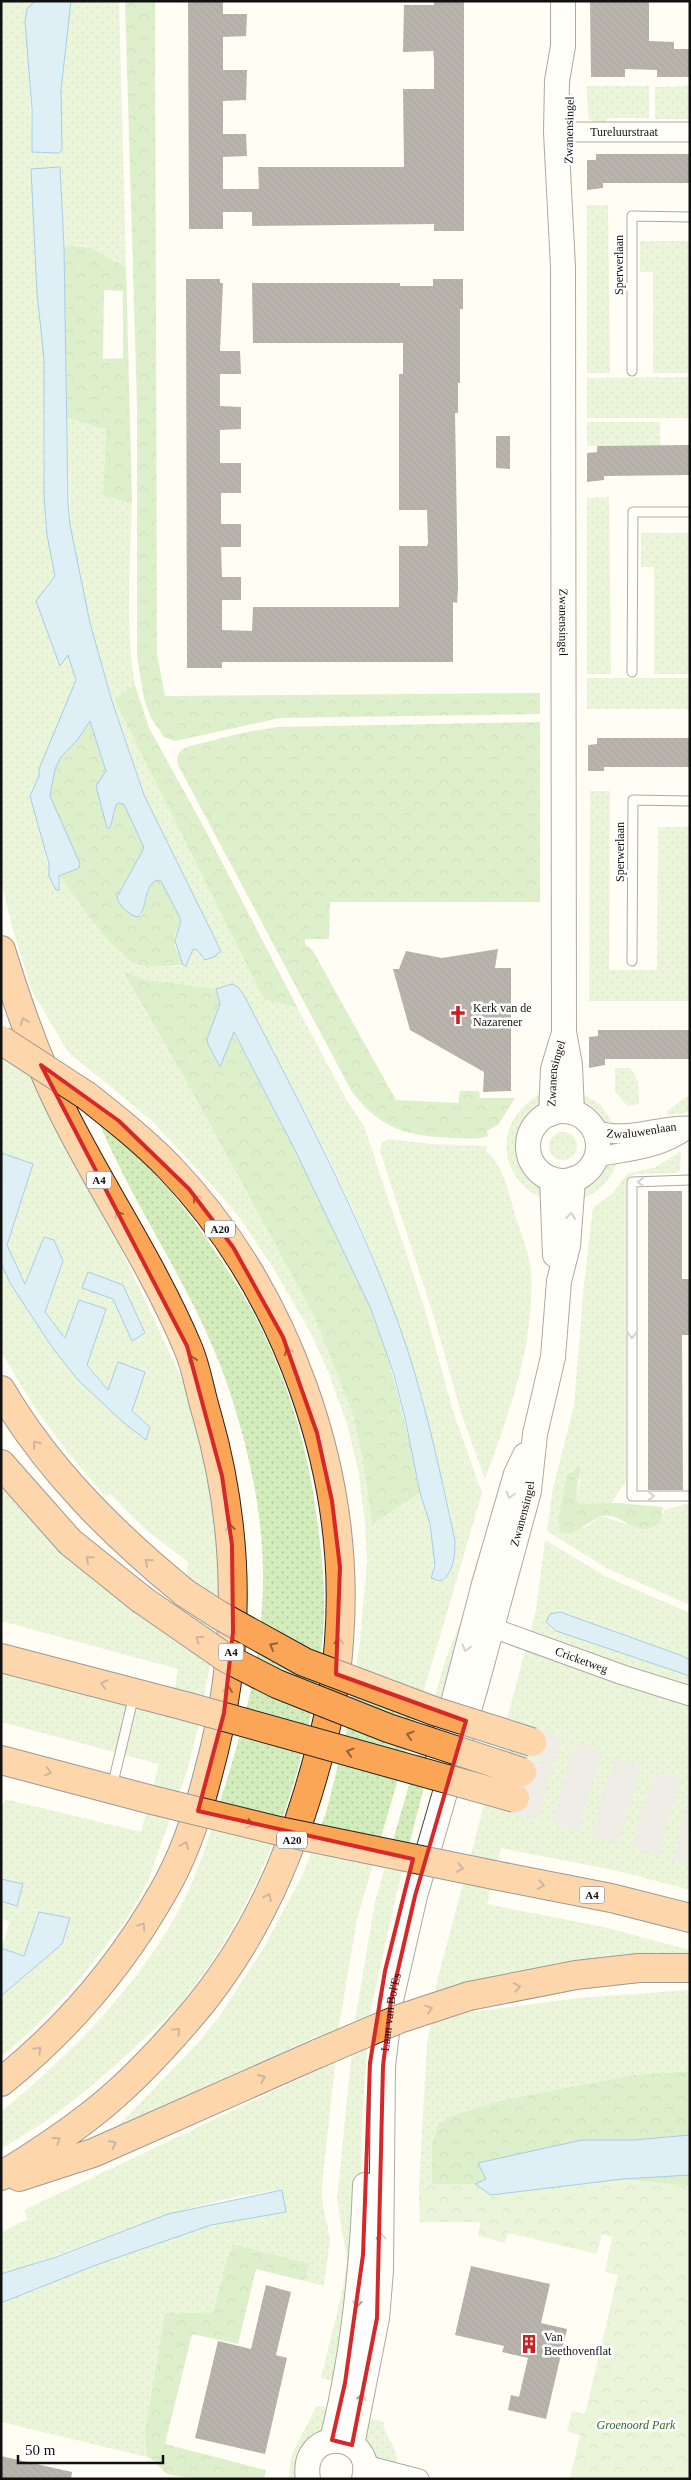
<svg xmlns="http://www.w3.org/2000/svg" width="691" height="2480" font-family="'Times New Roman',serif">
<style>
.grass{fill:url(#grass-dots);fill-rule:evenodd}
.forest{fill:url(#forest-crowns);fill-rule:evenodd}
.park{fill:url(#park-crowns)}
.water{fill:#b6def9;stroke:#3992d4}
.building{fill:url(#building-back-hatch)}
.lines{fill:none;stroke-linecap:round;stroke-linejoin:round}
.motorway-tunnel{stroke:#dbdad2;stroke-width:28;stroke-dasharray:28 14;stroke-linecap:butt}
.service-casing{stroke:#444;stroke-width:11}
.minor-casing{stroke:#444;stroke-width:21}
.tertiary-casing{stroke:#444;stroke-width:26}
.motorway-casing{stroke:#222;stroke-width:30}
.service{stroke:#fff;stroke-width:9}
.minor{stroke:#fff;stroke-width:19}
.tertiary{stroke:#fff;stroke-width:24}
.motorway{stroke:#fba656;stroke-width:28}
.motorway-bridge-casing{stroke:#222;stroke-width:30;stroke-linecap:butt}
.motorway-bridge{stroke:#fba656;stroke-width:28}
.oneway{stroke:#926337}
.oneway2{stroke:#a0a0a0}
.marked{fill:none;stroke:#d62828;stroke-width:4;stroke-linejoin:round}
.labels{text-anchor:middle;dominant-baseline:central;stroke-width:5;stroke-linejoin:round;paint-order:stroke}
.shield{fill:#fff;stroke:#585858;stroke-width:1}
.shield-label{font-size:11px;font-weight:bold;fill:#111}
.street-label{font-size:12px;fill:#111;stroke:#fff}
.poi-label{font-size:12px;fill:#111;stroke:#fff;text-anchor:start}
.park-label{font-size:12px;font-style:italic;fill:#2b6d1c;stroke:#fff}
</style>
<defs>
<pattern id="grass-dots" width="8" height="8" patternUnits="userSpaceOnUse" patternTransform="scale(1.25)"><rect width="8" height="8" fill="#d3ecbb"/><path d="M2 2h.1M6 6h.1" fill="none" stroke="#b4c9a0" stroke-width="1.8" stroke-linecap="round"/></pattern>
<pattern id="forest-crowns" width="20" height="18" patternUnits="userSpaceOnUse" patternTransform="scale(1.25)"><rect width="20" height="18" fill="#b6de99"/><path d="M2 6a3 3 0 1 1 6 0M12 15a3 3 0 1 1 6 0" fill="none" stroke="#9bbd83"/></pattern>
<pattern id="park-crowns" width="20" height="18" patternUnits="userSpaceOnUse" patternTransform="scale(1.25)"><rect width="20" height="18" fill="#d3ecbb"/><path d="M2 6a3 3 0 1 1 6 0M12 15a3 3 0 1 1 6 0" fill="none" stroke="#b4c9a0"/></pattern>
<pattern id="building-back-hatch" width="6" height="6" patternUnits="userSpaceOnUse" patternTransform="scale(1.25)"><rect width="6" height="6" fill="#5a524c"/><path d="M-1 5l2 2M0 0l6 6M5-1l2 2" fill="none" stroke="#6d6662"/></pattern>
</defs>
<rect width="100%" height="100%" fill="#fffdf4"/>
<path class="grass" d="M1,1h34l-8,8 5,143 27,1 2,-1v-62l10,-89h48l7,266c-19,-11 -40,-27 -62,-20l-3,-78 -1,-2 -29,2 6,124 7,66 -1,109 4,67 8,41 -12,15 18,75 7,-12 8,26 -37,89v7l-9,20 8,23 11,52 11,16 -1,-12 61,78 39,14 25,-1 9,-17 4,1 6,9 18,-8 -77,-156 -42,-127 -12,-45 -20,-98 -3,-107 39,11 -3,66 29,9c-2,60 -7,122 3,181l-21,14 150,299 33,9 49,92 18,27 61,184 29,104 28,79 -125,426 -18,107 -17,160v14l8,39 -6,47 -19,-5 3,-17 -83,3 -12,46h-48l-20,118 2,26 -146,-35v-119l95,-38 115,-40 75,-13 -4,-22c-98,9 -187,56 -281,84v-42l27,-13 -4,-9 296,-141 -3,-33 -200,95 1,-5 77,-80 24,-29 44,-68 40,-75 23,-61 20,-80 14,-92 7,-81 -2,-36 -6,-50 -12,-50 -19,-53 -18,-39 -38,-66 -30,-45 -30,-36 -61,-65 -83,-68 -36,-61 -19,-61 -12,-48zM122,972l21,7 73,10 16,-5 6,3 7,10c41,81 88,163 123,247 29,69 47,140 67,212 8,31 32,96 9,123l-4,2 -9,-3c8,-28 -2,-58 -11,-85l-48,32 -9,-64 -10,-46 -39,-99 -131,-241z
M587,86h62v32h-41l-6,8h-7l-7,-9z
M690,86v33h-35v-32z
M587,205h21l2,168h-23z
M640,241h50v132h-37v-101h-13z
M690,377v41h-103v-40z
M587,422h73v24h-73z
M609,497l2,177h-24v-176z
M641,533h49v141h-36v-107h-13z
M587,678h103v31h-103z
M590,791h20l-1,179h48l1,-143h32v174h-101z
M1,1057l48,32 62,139 78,166 26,101 5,88 -9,77 -12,64 -12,47 -40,113 -23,39 -57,72 -38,38 -28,24v-61l61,-52 7,-26 -30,-6 -15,44 -23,-8 9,-26 -9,-4v-17l16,5 6,-22 -22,-5v-76l3,1 1,-5 136,33 18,-68 -158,-42v-51l169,45 8,-47 -177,-48v-150l140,128 43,4 4,-41 -43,-33 -35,-35 -4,3 -37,-43 -32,-43 -36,-59v-89c8,18 19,33 29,50 33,51 67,89 116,127l4,-13 -42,-37 -63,-78 18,-51 -9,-21 -10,-3 -19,47 -18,-39 26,-81 -32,-9zM113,1299l32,35 -13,7z
M615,1068h15l8,13 1,23 -12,2 -12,-14z
M580,1093l21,12 15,23c-21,-7 -31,-12 -36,-35z
M541,1094c0,5 0,12 -1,16 -5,11 -18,13 -19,33 -2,29 21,31 22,56 -48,-23 -49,-81 -2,-105z
M686,1097h4v15l-23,3v-4z
M100,1125c52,37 94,93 128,146 51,77 79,164 90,255 4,30 7,61 6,91 -4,73 -21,144 -46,213 -24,63 -55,122 -98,174 -11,12 -24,23 -35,34 -44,42 -91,81 -144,111v-37c67,-56 129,-117 173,-193 22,-39 35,-81 48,-124 22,-67 40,-139 41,-211 1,-62 -12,-126 -31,-185 -30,-98 -92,-180 -132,-274z
M549 1146a14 14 0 1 1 28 0a14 14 0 1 1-28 0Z
M388,1139l45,5 54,2 -1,5c15,10 24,43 28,60 5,20 16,41 17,62 4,71 -22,141 -46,206l-23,-63 -29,-102 -53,-163 2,-8z
M681,1151l-1,20 -5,2 -40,1 -6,3 -3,6v298l-15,23h-30l-5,-4 4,-21 -7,-10 -6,5 -9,48 27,6 16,-12 25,8 38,-11v-3l26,-7v102l-82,-36 -61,-38 6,-43 21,-82 10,-122 9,-76 20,-15 14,-19 29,-7z
M611,1162h6c-6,19 -20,31 -38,38 5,-17 15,-29 32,-38z
M545,1540l62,37 83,36v47l-10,-5 -131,-28 7,4 134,45v214l-72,-19 -117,-23 -14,56 117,23 86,23v9l-115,8 -108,14 4,31 107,-14 112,-8v81l-56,4 -127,24 -53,16 -15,9 -7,20v41l-13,-1 8,-139 10,-64 99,-371z
M463,1616l-5,38 -61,238 -27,121 -8,105 -1,87 -22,177 -18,-4 22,-90 4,-28 -10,-60 18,-179 20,-119 71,-244z
M319,2406l14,3 -33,70h-10c-4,-28 16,-46 25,-71z
M366,2417l17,5c2,18 18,26 13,44 -29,-10 -32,-20 -30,-49z"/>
<path class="forest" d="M125,1h30l2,653 8,42 375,-3v21l-260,4 -105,23 -11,-4 -13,-19 -7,-19 -7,-43v-251z
M70,245l22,3 34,19 6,237 -29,-9 3,-66 -39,-11 -3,-158v-13zM104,290l19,1v67l-20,1z
M135,685l14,43 52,94 96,185 -33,-8 -150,-300z
M90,721l16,51 4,56 6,-23 2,-2 6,1 20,44 -27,53 17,15h7l9,-31 6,-5 5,1 20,39 -6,16v10l8,19c-14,1 -30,3 -43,0 -25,-7 -64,-68 -81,-90l20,-7 -29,-72 5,-28 6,-11 17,-18z
M540,722v180h-210l-1,37h-24v5l8,7 83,149 62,3 2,-12h19l1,7h35l-17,27 -11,6 1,5c-10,4 -23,2 -35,2 -45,-2 -72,-8 -101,-46l-174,-327 -1,-8 5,-8 8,-3 52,-13 35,-6z
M122,971l21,8 73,10 4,15 -13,35 1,5 12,23 13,-35c33,62 65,123 95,186 15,30 31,61 43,92 23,60 37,121 49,183l-48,32 -9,-64 -10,-46 -39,-99 -131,-241z
M580,1467l-4,33 5,4 37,-1 45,4 -3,16c-25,18 -37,-12 -59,-7 -5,2 -23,15 -31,18l-9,-2 -3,-10 9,-48z
M690,2071v64l-56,5 -155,23 7,16h137l67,-4v30l-208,17h-62l-1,-38 13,1v-41l7,-21 15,-8 53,-16 127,-24z
M233,2244l76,20 -4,17 -49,-12 -18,75 -46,-10 -27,110 101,26 -2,9c-27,0 -73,1 -96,-5 -9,-5 -11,-14 -21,-17l-2,-26 20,-118h48l12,-46z"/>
<path class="park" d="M623,2179l67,7v293h-120l10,-44 -13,-3 5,-21 13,3 33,-139 -13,-3 7,-35 -10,-3 -5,20 -89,-21 -3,10 -27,-7 3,-14h-61l-1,-38h56l16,11z"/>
<path class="water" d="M35,1h36l-10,89 1,60 -3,3 -27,-1v-43l-7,-88 2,-12z
M60,167l4,80 4,256 2,22 20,98 21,75 33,97 77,156 -7,6 -9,3 -8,-10 -4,-1 -7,17 -3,-1 -8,-24 6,-21 -20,-39 -5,-1c-13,7 -8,28 -18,37 -8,-1 -20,-12 -21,-20l27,-49 -20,-44 -6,-1 -2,2 -6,23h-3l-11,-42 10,-15 -16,-50 -12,18 -17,18 -6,12 -5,27 30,68 -1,4 -20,8v14h-3l-7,-14v-12l-19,-68 9,-20v-7l37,-89 -8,-25 -8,11 -24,-65 19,-25 -8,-41 -3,-39v-137l-7,-66 -6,-124z
M232,984l6,3 7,10c55,107 113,214 154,328 25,69 40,143 56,215 0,14 -1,35 -15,41l-9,-3 4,-13 -5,-41 -10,-31 -15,-75 -11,-43 -23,-66 -75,-157 -62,-120 -14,35 -12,-23 -1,-5 13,-35 -4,-15z
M2,1153l31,11 -26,81 18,39 19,-47 10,3 9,21 -18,51 20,26 14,-38 27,9 -19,56 21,25 10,-28 27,10 -13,39 18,16 -4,13 -22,-17 -46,-43 -26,-33 -42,-64 -9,-20z
M88,1272l35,13 22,48 -13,8 -19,-42 -31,-11z
M560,1612l120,43 10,5v16l-134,-45 -10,-9 4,-8z
M1,1879l22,5 -6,22 -16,-5z
M39,1912l31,6 -8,26 -61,52v-48l23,8z
M690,2135v40l-67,4 -132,16 -16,-11 11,-5 -8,-16 104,-23h52z
M282,2190l4,22 -75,13 -115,40 -95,38v-29l55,-17 112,-43z"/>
<path class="building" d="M188,1h35v13h24l-1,22 -23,1v33h24l-1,30 -23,1v33h23l1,22 -24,1v32h36l-1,-22h146l-1,-78h31v-30l-1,-8 -30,1 1,-47h30v-4h30v230h-30v-7l-182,2v-14h-29v17h-34z
M590,1h59v40l25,1v7h16v28h-33v-7l-32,-1v8h-34z
M596,154h94v29h-87v5l-16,2v-30h9z
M186,279h34v4h3l-3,68h20l1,23h-21v32l21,1v22l-21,1v33h21v30h-20v31h20v23h-20l1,30h19v23h-19v30l30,1 1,-24h146v-61h28l1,-3 -1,-33h-28v-136h4v-31h-150l-1,-60h148v3h33v-7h30v30h-3v74h-2v30h-3l3,175 -1,15 -4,-1v60h-231v6h-35z
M496,436h14v33l-14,-1z
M690,445v30l-86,1v4l-17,2v-29l10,-1v-6z
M597,738h93v29h-86v4h-16v-26l9,-1z
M498,949l-3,19h16v123l-28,1 1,-20 -74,-42 -17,-61h6l7,-18 36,7z
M598,1030h92v29h-85v6l-16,3v-31l9,-1z
M648,1191h34v88h8v56h-8l1,155h-35z
M471,2266l79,18 -9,39 26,6 -21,90 -38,-9 3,-15 8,2 9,-39 -26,-6 2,-6 -49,-11z
M266,2285l25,7 -15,63 11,3 -22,96 -70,-16 23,-97 33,8z
M1,2456l71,16 -1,7h-70z"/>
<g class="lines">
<path class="motorway-tunnel" d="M532,1742l158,57
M522,1772l168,51
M515,1798l175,53"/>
<g class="service-casing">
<path id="service" d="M632,371v-155l58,1
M632,672l1,-160h57
M632,961l1,-161 57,1
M690,1180l-58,2v314h58
M112,1787l22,-92"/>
</g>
<g class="minor-casing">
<g id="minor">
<path id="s1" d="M556,132h134"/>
<path id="s2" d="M594,1130c36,11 60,-5 96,-4"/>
<path d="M596,1157c33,-6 67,-8 94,-30"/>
<path id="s3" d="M479,1623l144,52 67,21"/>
<path d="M365,2465l54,14"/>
</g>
</g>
<g class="tertiary-casing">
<g id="tertiary">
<path id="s4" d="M563,1v45l-6,35 -1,51 7,135 1,765 6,33 2,47"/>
<circle cx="563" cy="1146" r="35"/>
<path id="s5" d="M551,1114l2,-45 10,-33"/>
<path d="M552,1179l3,76"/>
<path d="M437,1764l47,-180 32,-110 9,-19"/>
<path d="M332,2440c21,-84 30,-169 33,-255"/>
<path id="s6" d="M352,2445l25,-127 4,-47 2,-205 8,-66 24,-104 61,-210 53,-195 6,-57 18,-77 6,-76 9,-35 5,-67"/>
<path d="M308,2479c-9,-53 68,-49 56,0"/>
</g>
</g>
<g class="motorway-casing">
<path id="motorway" d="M1,950c18,59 38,116 66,170 39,77 88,149 121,228 9,21 12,45 19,67 34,119 34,240 1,359 -10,40 -24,82 -45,118 -41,72 -97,138 -162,190
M1,1390c47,80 113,145 184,203
M1,1464l69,78 71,57
M1,1658l184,48
M1,1760l151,40
M494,1875l117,23 79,20
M469,1996l107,-21 63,-7h51
M1,2176c31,-19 62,-39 91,-62 35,-27 67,-61 96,-95 57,-65 95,-144 120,-226 15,-50 28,-100 31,-152 13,-168 -52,-350 -169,-473 -25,-26 -54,-49 -83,-72
M19,2177l74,-24 226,-100"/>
</g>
<use href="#service" class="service"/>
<use href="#minor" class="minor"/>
<use href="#tertiary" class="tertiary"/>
<use href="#motorway" class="motorway"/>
<g class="motorway-bridge-casing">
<path id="motorway-bridge" d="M1,1040l86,56
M185,1593l34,22 85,47 130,49 98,31
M141,1599l85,59 51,26 111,44 134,44
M185,1706l330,92
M152,1800l127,31 215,44
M319,2053l80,-34 70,-23"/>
</g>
<use href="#motorway-bridge" class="motorway-bridge"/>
</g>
<defs><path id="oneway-chevron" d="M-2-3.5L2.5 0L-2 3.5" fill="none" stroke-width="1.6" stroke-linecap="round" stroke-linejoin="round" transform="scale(1.25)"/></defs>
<g class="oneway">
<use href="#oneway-chevron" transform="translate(24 1021) rotate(-110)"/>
<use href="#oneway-chevron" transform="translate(196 1198) rotate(-128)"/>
<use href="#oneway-chevron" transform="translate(118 1214) rotate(-121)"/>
<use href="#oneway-chevron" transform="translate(288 1351) rotate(-112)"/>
<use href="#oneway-chevron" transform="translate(192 1359) rotate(-109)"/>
<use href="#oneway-chevron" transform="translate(36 1444) rotate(-127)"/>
<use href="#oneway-chevron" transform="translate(230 1527) rotate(-96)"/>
<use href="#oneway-chevron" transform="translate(89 1559) rotate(-139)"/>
<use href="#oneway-chevron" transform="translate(148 1562) rotate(-139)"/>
<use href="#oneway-chevron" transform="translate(199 1639) rotate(-145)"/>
<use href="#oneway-chevron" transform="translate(339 1641) rotate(-86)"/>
<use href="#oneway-chevron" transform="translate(273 1646) rotate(-152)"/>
<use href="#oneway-chevron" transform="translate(104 1684) rotate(-165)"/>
<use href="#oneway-chevron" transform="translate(228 1689) rotate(-82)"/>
<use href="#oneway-chevron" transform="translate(410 1735) rotate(-162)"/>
<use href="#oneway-chevron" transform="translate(350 1752) rotate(-164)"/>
<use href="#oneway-chevron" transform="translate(48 1772) rotate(15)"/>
<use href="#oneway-chevron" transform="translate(250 1824) rotate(14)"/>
<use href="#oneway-chevron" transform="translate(185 1845) rotate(-68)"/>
<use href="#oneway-chevron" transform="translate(460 1868) rotate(11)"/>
<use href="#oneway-chevron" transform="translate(541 1885) rotate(11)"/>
<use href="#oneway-chevron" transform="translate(268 1897) rotate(-64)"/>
<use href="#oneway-chevron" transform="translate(142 1926) rotate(-57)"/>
<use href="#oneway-chevron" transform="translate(517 1987) rotate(-11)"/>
<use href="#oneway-chevron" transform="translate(429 2009) rotate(-18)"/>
<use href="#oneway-chevron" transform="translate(177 2031) rotate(-47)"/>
<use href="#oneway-chevron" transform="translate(38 2050) rotate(-45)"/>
<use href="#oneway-chevron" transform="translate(262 2078) rotate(-24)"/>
<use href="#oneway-chevron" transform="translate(57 2140) rotate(-36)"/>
<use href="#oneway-chevron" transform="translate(113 2144) rotate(-24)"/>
</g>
<g class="oneway2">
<use href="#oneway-chevron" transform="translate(641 1182) rotate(178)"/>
<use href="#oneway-chevron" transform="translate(571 1216) rotate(-84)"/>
<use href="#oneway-chevron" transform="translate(632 1335) rotate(90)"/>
<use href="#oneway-chevron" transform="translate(510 1495) rotate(106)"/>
<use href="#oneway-chevron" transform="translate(651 1496)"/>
<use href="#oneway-chevron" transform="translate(466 1648) rotate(105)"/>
<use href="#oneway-chevron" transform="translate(381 2236) rotate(-90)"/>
<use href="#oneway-chevron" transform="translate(357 2304) rotate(97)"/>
<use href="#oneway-chevron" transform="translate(362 2397) rotate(-79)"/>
</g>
<path d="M0 0H691V2480H0ZM41,1065l78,56 70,68 44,58 50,90 34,96 15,68 8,66 -4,107 130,47 -51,175 -24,104 -8,66 -6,252 -25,127 -20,-5 13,-57 18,-128 7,-192 15,-92 28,-112 -215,-48 26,-98 9,-81 -1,-87 -10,-69 -35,-130z" fill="#fffdf4" fill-opacity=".55" fill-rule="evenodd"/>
<path class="marked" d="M41,1065l78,56 70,68 44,58 50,90 34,96 15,68 8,66 -4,107 130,47 -51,175 -24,104 -8,66 -6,252 -25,127 -20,-5 13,-57 18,-128 7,-192 15,-92 28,-112 -215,-48 26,-98 9,-81 -1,-87 -10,-69 -35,-130z"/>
<defs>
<g id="church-bare" transform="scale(1.5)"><path d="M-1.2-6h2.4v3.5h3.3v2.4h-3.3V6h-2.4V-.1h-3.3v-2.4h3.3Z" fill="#c92023" stroke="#fff" stroke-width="2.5" paint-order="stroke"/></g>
<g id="building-bare" transform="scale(1.5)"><path d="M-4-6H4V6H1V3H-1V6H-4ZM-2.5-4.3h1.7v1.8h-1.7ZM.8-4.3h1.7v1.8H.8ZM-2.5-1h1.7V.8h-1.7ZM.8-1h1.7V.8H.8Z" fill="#c92023" stroke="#fff" stroke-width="2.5" paint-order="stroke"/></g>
</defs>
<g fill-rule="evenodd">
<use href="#church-bare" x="458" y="1015"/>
<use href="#building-bare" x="529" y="2344"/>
</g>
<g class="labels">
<g class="shield">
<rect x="86.5" y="1171.5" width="25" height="17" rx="4"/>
<rect x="205" y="1220.5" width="30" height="17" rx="4"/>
<rect x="218.5" y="1643.5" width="25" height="17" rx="4"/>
<rect x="277" y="1831.5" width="30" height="17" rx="4"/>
<rect x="579.5" y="1886.5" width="25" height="17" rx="4"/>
</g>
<g class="shield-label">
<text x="99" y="1180">A4</text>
<text x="220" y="1229">A20</text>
<text x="231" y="1652">A4</text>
<text x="292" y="1840">A20</text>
<text x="592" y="1895">A4</text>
</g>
<g class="street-label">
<text transform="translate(569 130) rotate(-89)">Zwanensingel</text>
<text stroke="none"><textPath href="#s1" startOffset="68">Tureluurstraat</textPath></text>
<text transform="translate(619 265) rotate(-90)">Sperwerlaan</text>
<text stroke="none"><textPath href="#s4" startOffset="622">Zwanensingel</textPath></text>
<text transform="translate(620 852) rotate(-90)">Sperwerlaan</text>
<text stroke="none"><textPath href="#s5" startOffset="41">Zwanensingel</textPath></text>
<text stroke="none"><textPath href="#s2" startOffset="48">Zwaluwenlaan</textPath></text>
<text stroke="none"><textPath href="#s6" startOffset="952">Zwanensingel</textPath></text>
<text stroke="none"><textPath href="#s3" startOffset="109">Cricketweg</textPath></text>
<text stroke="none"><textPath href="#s6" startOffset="436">Laan van Bol'Es</textPath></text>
</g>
<g class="poi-label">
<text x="473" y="1008">Kerk van de<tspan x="473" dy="14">Nazarener</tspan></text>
<text x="544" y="2337">Van<tspan x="544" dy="14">Beethovenflat</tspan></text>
</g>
<g class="park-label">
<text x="636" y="2425">Groenoord Park</text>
</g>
</g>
<rect width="691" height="2480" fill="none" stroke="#111111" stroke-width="5"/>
<path d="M18 2455v8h145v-8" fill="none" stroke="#111111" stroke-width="2.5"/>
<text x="25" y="2455" font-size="15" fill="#111111" stroke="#ffffff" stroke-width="4" paint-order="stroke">50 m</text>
</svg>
